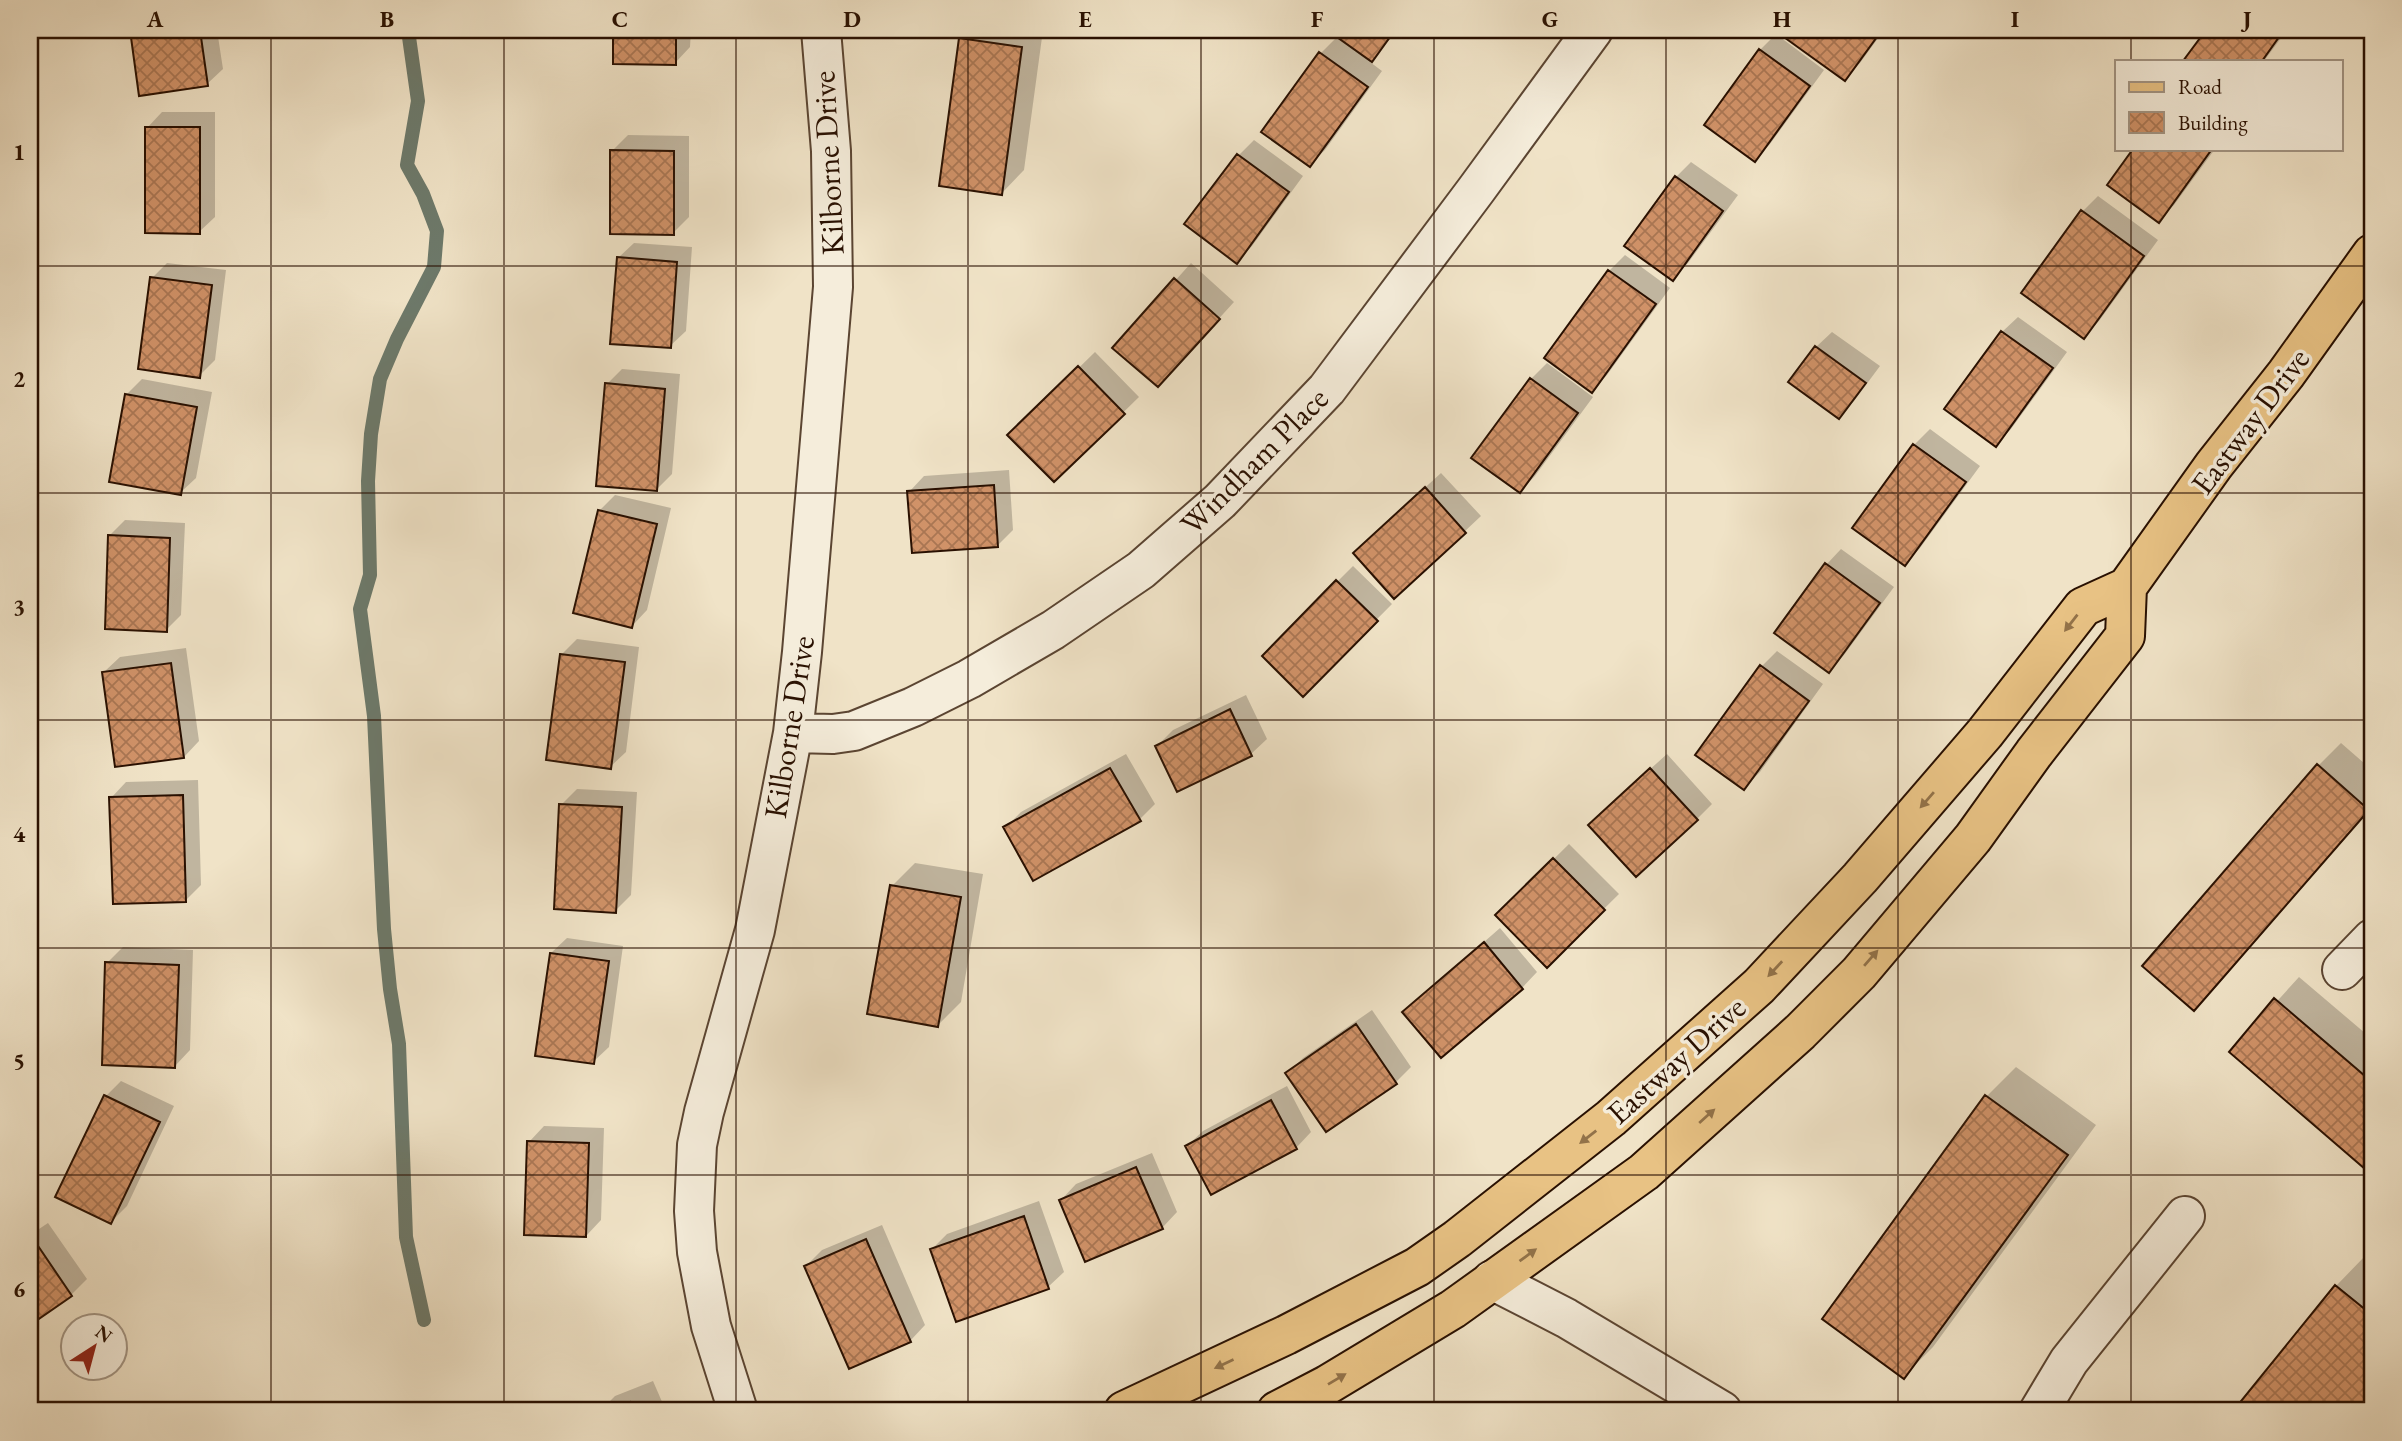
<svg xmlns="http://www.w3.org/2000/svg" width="2402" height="1441" font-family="'EB Garamond',serif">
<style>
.shadow{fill:#0003}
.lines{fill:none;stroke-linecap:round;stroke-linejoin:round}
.stream{stroke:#6d796a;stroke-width:14}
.building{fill:url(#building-cross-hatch);stroke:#291001;stroke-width:2}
.minor-casing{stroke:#5b4532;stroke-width:42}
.major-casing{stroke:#291001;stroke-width:42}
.minor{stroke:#f5eddb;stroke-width:38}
.major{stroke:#e8c284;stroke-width:38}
.oneway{fill:#927249}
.grid{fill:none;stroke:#291001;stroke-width:2;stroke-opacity:0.55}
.labels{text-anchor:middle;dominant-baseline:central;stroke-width:7;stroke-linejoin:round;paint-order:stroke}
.street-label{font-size:32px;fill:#291001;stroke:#f5eddb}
.neatline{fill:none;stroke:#291001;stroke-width:2.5}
.grid-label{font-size:23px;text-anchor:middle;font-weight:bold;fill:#291001}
</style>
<defs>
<pattern id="building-cross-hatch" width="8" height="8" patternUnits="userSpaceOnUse" patternTransform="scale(1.75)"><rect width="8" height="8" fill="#d09268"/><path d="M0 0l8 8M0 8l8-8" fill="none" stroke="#a97653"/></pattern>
</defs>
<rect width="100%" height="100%" fill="#f0e3c7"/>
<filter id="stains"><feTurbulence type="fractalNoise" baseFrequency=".00286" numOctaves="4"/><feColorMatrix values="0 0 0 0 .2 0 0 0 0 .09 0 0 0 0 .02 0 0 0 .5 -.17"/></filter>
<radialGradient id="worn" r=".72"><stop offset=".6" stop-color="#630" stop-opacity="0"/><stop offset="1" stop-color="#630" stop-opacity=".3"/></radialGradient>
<path class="shadow" d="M131,30h86l6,39 -16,15 -66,10z
M615,30h76l-1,17 -15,16 -60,-1z
M970,30h73l-19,140 -23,24 -40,-155z
M1330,30h68l-28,32 12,9 -57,79 -16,15 -46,-33 58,-79 17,-17z
M1777,30h107l-24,33 -16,15z
M2208,30h79l-23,31h-79z
M1776,34l48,36 -54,74 -15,16 -49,-36 54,-74z
M162,112h53v105l-16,15 -52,-104z
M628,135l61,1v81l-16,16 -61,-82z
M1254,140l49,36 -51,70 -15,15 2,-106z
M2136,149h79l-41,56 -16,15 -49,-35z
M1691,162l47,33 -50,68 -15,16 3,-102z
M2098,196l60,44 -59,81 -15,16 -2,-125z
M634,243l58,4 -6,84 -16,15 -52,-88z
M1625,255l45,33 -63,87 -15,15 -45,-33 62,-86z
M167,263l59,7 -11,90 -16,16 -47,-98z
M1191,263l43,39 -61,67 -58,-21z
M2018,317l49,35 -56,77 -16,16 -49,-36 56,-77z
M1832,332l48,34 -26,35 -15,16 -23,-70z
M1095,352l44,45 -85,83 -44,-45z
M1547,363l46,34 -58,79 -15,15 11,-112z
M622,369l58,5 -8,100 -15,15 -50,-105z
M142,379l70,13 -16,86 -16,15 -54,-98z
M1930,429l50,37 -60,82 -15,16 -50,-37 59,-82z
M1009,470l4,60 -16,16 -88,-54 15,-16z
M1441,473l40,43 -86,81 -25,-59z
M615,495l56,13 -24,102 -15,16 -32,-116z
M125,520l60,3 -4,92 -15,15 -57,-94z
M1841,549l53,38 -50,68 -15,16 -3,-106z
M1353,566l39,38 -89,90 -39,-39z
M577,639l62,8 -13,105 -16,15 -49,-112z
M186,648l13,93 -15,16 -80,-85 16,-15z
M1777,651l46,33 -63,88 -16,16 18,-122z
M1246,695l21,44 -16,15 -94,-8 16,-16z
M2341,743l31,27v37l-155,179 -23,23 124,-243z
M1126,754l29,50 -16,16 -133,7 15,-15z
M1667,754l45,50 -15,15 -91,-10z
M198,780l3,105 -16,16 -74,-103 15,-16z
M577,789l60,3 -6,103 -16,16 -54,-106z
M1569,844l50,50 -72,71 -50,-50z
M915,863l68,11 -22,128 -23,23 -46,-139z
M1500,928l37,44 -15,16 -118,24z
M567,938l56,8 -14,101 -16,15 -42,-109z
M123,947l70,3 -3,100 -15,16 -68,-103z
M2299,977l73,62v134l-141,-121z
M1372,1010l39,57 -16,16 -107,-10 15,-15z
M2016,1067l80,58 -163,222 -30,30 84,-281z
M121,1081l53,25 -47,100 -16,16 -5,-126z
M1287,1086l24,46 -15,16 -109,-2 16,-15z
M544,1126l60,2 -3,92 -15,16 -57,-94z
M1152,1153l25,59 -15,16 -101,-28 15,-16z
M1039,1201l25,71 -16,15 -116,-38 15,-15z
M48,1223l39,56 -16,16 -41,28v-88z
M882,1225l43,100 -15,16 -104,-75 16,-16z
M2365,1256l7,6v149h-136l100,-125z
M653,1381l13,30h-66l15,-15z"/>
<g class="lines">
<path class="stream" d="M408,30l10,71 -11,64 16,29 14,37 -3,36 -37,72 -17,40 -9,55 -3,47 2,94 -10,34 14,107 10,213 6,60 9,55 7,193 18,83"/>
</g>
<path class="building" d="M130,30h70l8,56 -69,10z
M613,30h63v35l-63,-1z
M1327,30h68l-23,32z
M1774,30h108l-37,51z
M2206,30h78l-22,31h-79z
M959,38l63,9 -20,148 -63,-9z
M1759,49l51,37 -55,76 -51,-37z
M1319,52l49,35 -58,80 -49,-35z
M145,127h55v107l-55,-1z
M2133,149h79l-53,74 -52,-38z
M610,150l64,1v84l-64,-1z
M1237,154l52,38 -52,72 -53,-40z
M1675,176l48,35 -50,70 -49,-35z
M2081,210l63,46 -60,83 -63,-46z
M617,257l60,5 -6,86 -61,-4z
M1608,270l48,34 -64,89 -48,-35z
M150,277l62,8 -12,93 -62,-9z
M1174,278l46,41 -62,68 -46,-39z
M2001,331l52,37 -57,79 -52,-38z
M1815,346l51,37 -27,36 -51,-37z
M1078,366l47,48 -71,68 -47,-47z
M1530,378l48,35 -58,80 -49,-35z
M605,383l60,6 -8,102 -61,-5z
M125,394l72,13 -16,88 -72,-13z
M1913,444l53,38 -61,84 -53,-38z
M994,485l4,62 -86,6 -5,-62z
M1425,487l41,46 -72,66 -41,-46z
M598,510l59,14 -25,104 -59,-15z
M108,535l62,3 -3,94 -62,-3z
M1825,563l55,40 -51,70 -55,-40z
M1336,580l42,41 -75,76 -41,-41z
M560,654l65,8 -14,107 -65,-9z
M171,663l13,95 -69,9 -13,-95z
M1760,665l49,36 -65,89 -49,-35z
M1230,709l22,47 -75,36 -22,-46z
M2317,764l52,46 -175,201 -52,-45z
M1110,768l31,53 -108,60 -30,-54z
M1650,768l48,52 -62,57 -48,-52z
M183,795l3,107 -73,2 -4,-107z
M559,804l63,3 -6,106 -62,-4z
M1553,858l52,52 -58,58 -52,-53z
M890,885l71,12 -23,130 -71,-13z
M1484,942l39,47 -82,69 -39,-46z
M550,953l59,8 -15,103 -59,-8z
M105,962l74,3 -4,103 -73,-3z
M2274,998l98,84v93l-143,-123z
M1356,1024l41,60 -71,48 -41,-59z
M104,1095l56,27 -49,102 -56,-27z
M1985,1095l83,60 -164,224 -82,-60z
M1271,1100l26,49 -86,46 -26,-49z
M527,1141l62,2 -3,94 -62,-2z
M1136,1167l27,62 -78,33 -26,-62z
M1024,1216l25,73 -93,33 -26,-73z
M32,1237l40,59 -42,29v-87z
M866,1239l45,103 -62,27 -45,-103z
M2335,1285l37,30v96h-139z
M630,1402l3,9h-25z"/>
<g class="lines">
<g class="minor-casing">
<path id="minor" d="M793,733l40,1 21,-3 59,-24 56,-28 84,-49 88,-60 79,-69 107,-112 149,-199 117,-160
M2342,970l30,-31
M1492,1280l74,38 156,93
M738,1411l-27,-85 -14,-74 -3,-41 3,-66 7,-33 51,-182 38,-197 9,-81 31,-365 -2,-136 -10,-121
M2039,1411l30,-50 116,-145"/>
</g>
<g class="major-casing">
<path id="major" d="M1124,1411l162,-76 131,-68 40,-28 154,-121 148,-132 101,-108 125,-145 98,-126 44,-20 87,-122 72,-91 86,-120
M1277,1411l50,-26 126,-76 191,-137 156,-140 59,-59 114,-135 61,-85 91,-117 2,-49"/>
</g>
<use href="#minor" class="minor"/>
<use href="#major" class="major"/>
</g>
<defs><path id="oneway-solid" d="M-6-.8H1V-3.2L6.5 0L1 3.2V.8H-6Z" transform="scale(1.75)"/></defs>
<g class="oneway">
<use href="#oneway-solid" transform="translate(2071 623) rotate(128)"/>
<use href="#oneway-solid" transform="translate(1927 800) rotate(131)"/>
<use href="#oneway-solid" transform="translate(1871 958) rotate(-49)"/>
<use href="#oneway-solid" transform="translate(1775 969) rotate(133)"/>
<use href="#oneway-solid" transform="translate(1707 1116) rotate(-42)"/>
<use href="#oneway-solid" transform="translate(1588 1137) rotate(142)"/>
<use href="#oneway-solid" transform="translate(1528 1255) rotate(-36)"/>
<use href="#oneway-solid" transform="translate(1224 1364) rotate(155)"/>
<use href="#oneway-solid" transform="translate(1337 1379) rotate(-31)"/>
</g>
<path class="grid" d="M271,30v1381M504,30v1381M736,30v1381M968,30v1381M1201,30v1381M1434,30v1381M1666,30v1381M1898,30v1381M2131,30v31M2131,149v1262M30,266h2342M30,493h2342M30,720h2342M30,948h2342M30,1175h2342"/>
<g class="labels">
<g class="street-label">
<text transform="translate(828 163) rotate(-93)">Kilborne Drive</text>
<text transform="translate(2250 421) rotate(-53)">Eastway Drive</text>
<text transform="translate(1254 461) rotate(-45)">Windham Place</text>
<text transform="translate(789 727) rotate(-81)">Kilborne Drive</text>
<text transform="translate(1676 1060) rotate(-42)">Eastway Drive</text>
</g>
</g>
<rect width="2402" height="1441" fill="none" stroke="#f0e3c7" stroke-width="77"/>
<rect x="2115" y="60" width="228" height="91" fill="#f5eddb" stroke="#a39584" stroke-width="2"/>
<rect x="2129" y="82" width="35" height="10" fill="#e8c284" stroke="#a39584" stroke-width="2"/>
<text x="2178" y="94" font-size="21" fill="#291001">Road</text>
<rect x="2129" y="112" width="35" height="21" fill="url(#building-cross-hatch)" stroke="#a39584" stroke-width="2"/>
<text x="2178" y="130" font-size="21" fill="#291001">Building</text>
<g transform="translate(94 1347) rotate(36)"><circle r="33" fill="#f5eddb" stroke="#a39584" stroke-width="2"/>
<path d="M0-5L12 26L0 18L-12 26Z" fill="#8f2418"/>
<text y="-10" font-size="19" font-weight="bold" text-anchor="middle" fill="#291001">N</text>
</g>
<rect x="38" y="38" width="2326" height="1364" class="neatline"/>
<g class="grid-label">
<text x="155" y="27">A</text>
<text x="387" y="27">B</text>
<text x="620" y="27">C</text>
<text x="852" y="27">D</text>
<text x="1085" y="27">E</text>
<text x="1317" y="27">F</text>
<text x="1550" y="27">G</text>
<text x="1782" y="27">H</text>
<text x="2015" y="27">I</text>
<text x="2247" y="27">J</text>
<text x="19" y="160">1</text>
<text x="19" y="387">2</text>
<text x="19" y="615">3</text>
<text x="19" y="842">4</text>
<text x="19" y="1069">5</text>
<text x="19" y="1297">6</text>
</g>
<rect width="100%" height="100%" filter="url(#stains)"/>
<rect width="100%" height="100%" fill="url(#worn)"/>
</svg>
